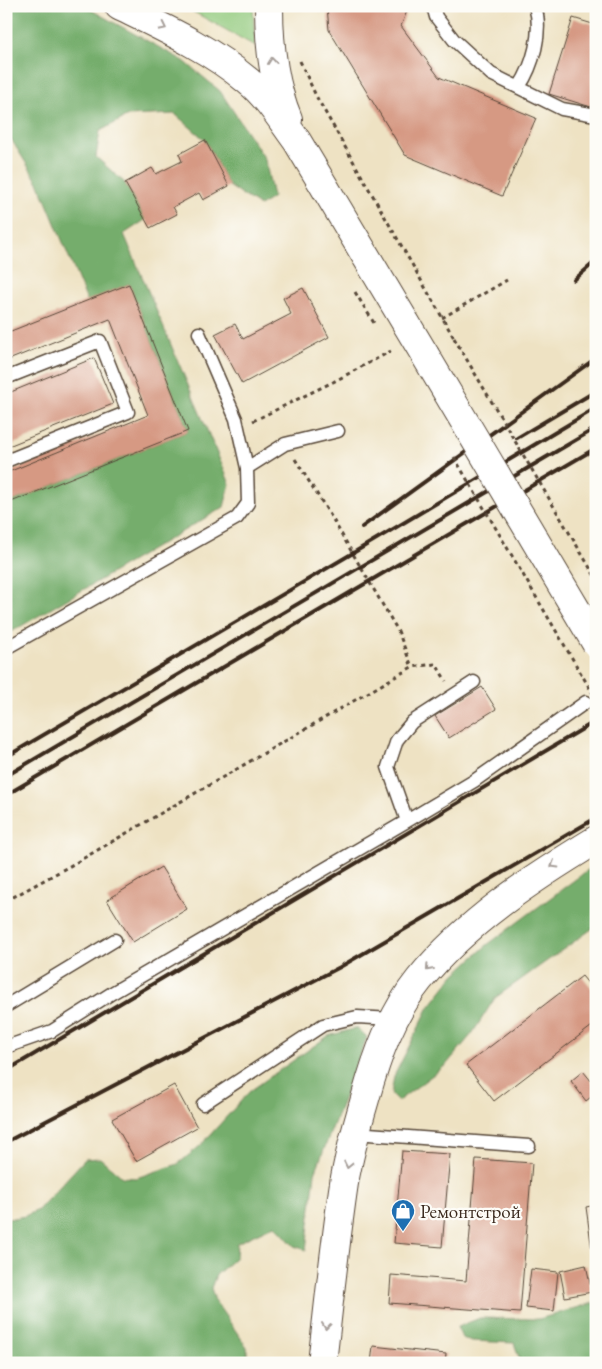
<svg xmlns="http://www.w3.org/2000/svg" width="602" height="1369" font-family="'EB Garamond',serif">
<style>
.green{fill:#90c97c;stroke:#667a4d}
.forest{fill:#74ad6c;stroke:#586c45}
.building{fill:#d69983}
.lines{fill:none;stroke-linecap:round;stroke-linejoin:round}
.service-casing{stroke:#564637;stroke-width:15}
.primary-casing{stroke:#564637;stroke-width:30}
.path{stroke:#564637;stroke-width:3;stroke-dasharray:4 4;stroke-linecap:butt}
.service{stroke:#fff;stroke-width:12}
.primary{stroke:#fff;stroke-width:28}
.rail{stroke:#3b2a1e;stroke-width:4}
.primary-bridge-casing{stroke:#564637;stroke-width:30;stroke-linecap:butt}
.path-bridge{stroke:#564637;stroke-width:3;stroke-dasharray:4 4;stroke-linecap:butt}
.primary-bridge{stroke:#fff;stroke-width:28}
.oneway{stroke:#a79f9a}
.labels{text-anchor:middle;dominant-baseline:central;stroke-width:4.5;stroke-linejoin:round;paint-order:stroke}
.poi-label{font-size:19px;fill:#3b2a1e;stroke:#fdfcf7;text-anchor:start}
</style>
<rect width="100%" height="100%" fill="#fdfcf7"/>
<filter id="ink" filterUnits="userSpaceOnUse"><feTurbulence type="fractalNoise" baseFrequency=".02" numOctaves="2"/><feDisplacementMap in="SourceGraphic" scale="10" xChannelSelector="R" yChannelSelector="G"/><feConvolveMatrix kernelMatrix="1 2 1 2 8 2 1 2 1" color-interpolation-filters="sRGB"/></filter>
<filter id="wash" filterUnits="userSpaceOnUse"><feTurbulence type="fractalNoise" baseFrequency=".0096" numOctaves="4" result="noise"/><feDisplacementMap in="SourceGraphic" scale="20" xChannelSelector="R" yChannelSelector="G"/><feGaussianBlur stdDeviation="1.12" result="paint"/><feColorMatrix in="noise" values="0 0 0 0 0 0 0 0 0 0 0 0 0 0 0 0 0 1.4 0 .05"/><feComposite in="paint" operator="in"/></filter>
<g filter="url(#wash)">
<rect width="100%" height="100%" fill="#eee2c3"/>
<path class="green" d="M183,6h70l2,40z"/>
<path class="forest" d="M6,6h78l100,55 36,30 45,68 8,38 -13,9 -31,-20 -24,-46 -30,-26 -47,2 -28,15 -4,26 29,26 20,37 -21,14 106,250 -6,23 -218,128v-131l182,-73 -59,-147 -42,17 -48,-117 -33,-53z
M596,864v62l-101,72 -23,36 -26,31 -48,36 -7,-7 3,-18 35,-69 25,-32 33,-30z
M357,1028l10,9 -52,136 -9,77 -12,-4 -19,-21 -38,18 -1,14 -20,18 -5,13 4,13 32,46 1,16h-242v-146l3,2 16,-3 13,-6 47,-51 15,-1 22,19 14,1 42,-14 22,-18 50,-55 78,-55z
M596,1302v61h-75l-7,-20 -42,-2 -10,-3 -5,-11 23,-9 59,1z"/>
<g id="blocks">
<path class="building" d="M327,6h82l-8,20 38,51 97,41 -34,78 -97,-41 -76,-125z
M573,18l23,7v67l-5,15 -42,-13z
M205,140l24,46 -26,14 -4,-7 -26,14 4,7 -27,14 -25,-45 27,-15 4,6 26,-13 -3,-7z
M129,284l59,147 -182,73v-31l142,-58 -38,-96 -104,42v-28z
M303,288l26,49 -87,47 -27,-50 20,-10 8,15 48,-25 -8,-16z
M94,358l19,46 -107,43v-53z
M482,687l14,22 -47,29 -14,-22z
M161,867l26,42 -54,33 -26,-42z
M582,976l14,17v30l-102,78 -28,-36z
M583,1071l13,16v6l-10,8 -15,-20z
M174,1085l23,42 -61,34 -24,-42z
M402,1151l48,3 -8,93 -48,-4z
M476,1159l56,4 -12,150 -131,-10 2,-28 75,6z
M596,1205v67h-1l-9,-65z
M586,1265l6,27 -27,5 -5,-26z
M531,1269l27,3 -4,39 -28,-3z
M373,1346l73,8 -1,9h-74z"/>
</g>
</g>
<g filter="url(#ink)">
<use href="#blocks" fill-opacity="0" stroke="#564637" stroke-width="1"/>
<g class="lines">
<g class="service-casing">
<path id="service" d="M433,6l3,11 18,23 37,34 71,35 34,6
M519,87c14,-21 24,-55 16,-81
M6,378l94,-37 28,71 -122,49
M247,468l38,-24 53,-13
M6,648l231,-130 11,-15 -1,-35 -11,-49 -37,-86
M407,821l-19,-54 9,-27 15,-18 62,-40
M6,1006l109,-66
M6,1047l46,-16 60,-38 295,-172 67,-40 112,-79
M203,1104l120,-79 34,-8 35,2
M355,1133l174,13"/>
</g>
<g class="primary-casing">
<path id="primary" d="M119,6c45,22 91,43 129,75 20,16 34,40 49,60l128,214
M269,6c0,39 4,77 19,113
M322,1363c7,-60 13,-120 22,-180 5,-28 13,-57 21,-84 12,-43 26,-84 54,-119 48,-59 113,-101 177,-140"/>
</g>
<path class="path" d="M300,61l16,35 138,242
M355,292l19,31
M442,318l65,-38
M253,421l80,-39 58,-31
M295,459l37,59 66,113 14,36
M6,901l71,-39 335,-195 24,-3 10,17"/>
<use href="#service" class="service"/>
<use href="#primary" class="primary"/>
<path class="rail" d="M574,280l22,-19
M517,438l79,-47
M362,527l234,-169
M6,757l347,-204 243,-145
M6,776l590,-348
M6,795l590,-347
M6,1071l590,-350
M6,1142l334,-175 256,-149"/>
<g class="primary-bridge-casing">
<path id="primary-bridge" d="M425,355l171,288"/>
</g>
<path class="path-bridge" d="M454,338l142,240
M454,457l142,242"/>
<use href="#primary-bridge" class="primary-bridge"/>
</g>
<defs><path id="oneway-chevron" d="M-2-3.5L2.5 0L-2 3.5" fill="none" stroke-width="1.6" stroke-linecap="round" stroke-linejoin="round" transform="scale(1.25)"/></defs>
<g class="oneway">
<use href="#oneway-chevron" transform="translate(163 27) rotate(26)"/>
<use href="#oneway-chevron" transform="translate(272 61) rotate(-96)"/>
<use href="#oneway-chevron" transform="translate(554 865) rotate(149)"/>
<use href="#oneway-chevron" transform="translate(429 968) rotate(132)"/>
<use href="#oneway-chevron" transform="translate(348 1165) rotate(102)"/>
<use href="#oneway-chevron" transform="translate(326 1326) rotate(97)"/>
</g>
</g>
<defs>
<g id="shop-pin" transform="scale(1.25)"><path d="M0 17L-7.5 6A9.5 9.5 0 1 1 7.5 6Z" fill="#1f6fb2" stroke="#fdfcf7"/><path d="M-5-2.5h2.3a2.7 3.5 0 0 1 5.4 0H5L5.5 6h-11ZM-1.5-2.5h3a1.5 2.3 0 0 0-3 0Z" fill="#fff"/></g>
</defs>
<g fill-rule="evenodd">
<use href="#shop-pin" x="403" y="1211"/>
</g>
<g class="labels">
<g class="poi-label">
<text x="420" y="1211">Ремонтстрой</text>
</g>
</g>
<rect width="602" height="1369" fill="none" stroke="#fdfcf7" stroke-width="25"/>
</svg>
